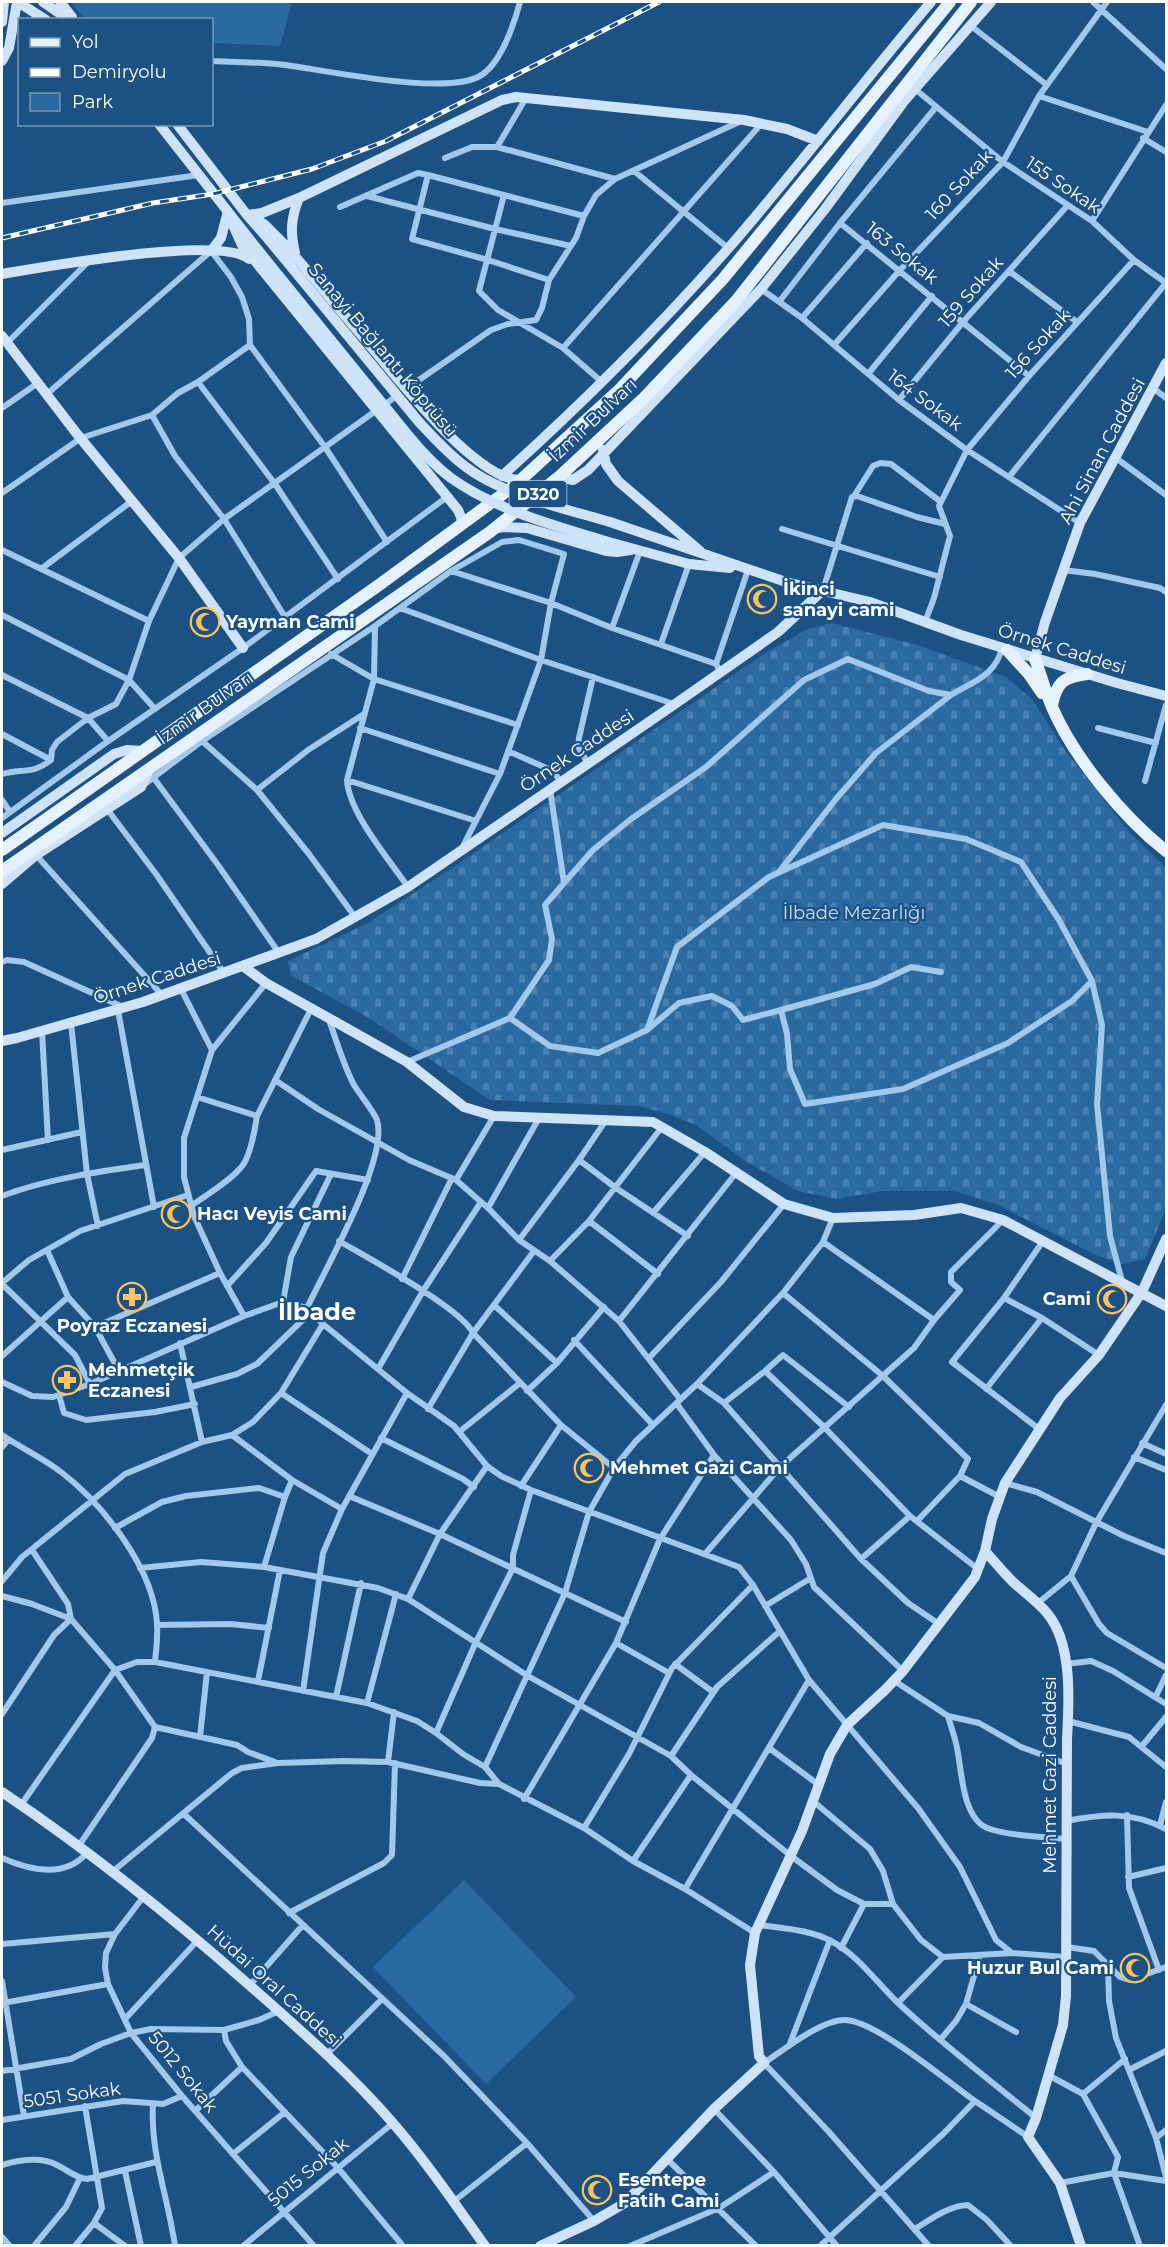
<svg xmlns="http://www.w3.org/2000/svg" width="1168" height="2247" font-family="Montserrat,sans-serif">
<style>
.cemetery{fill:url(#cemetery-stones)}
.park{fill:#2b69a1}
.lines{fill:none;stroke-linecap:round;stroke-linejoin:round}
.street{stroke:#a2c8eb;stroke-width:6}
.secondary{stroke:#cee3f8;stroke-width:10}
.primary{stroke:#e6f1fe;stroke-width:12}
.rail-casing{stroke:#fff;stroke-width:5}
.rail{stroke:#1c5184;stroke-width:3;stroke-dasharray:9;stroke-linecap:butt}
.secondary-bridge{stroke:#cee3f8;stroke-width:10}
.labels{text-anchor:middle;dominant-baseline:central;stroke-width:4.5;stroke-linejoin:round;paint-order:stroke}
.shield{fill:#1c5184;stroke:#bbcbda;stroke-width:1.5}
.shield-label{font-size:16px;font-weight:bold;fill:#fff}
.street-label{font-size:18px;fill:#fff;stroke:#1c5184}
.poi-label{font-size:18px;font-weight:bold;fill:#fff;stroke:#1c5184;text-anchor:start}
.park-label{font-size:18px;fill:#c7e1f8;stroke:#1c5184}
.district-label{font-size:24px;font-weight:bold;fill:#fff;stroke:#1c5184}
</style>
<defs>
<pattern id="cemetery-stones" width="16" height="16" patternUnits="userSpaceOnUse" patternTransform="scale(1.5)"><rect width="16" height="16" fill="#2b69a1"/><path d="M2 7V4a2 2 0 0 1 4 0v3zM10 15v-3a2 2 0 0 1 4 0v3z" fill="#4b80af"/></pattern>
</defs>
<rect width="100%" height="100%" fill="#1c5184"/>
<path class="cemetery" d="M832,623l85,22 89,32 26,22 35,54 60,76 39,39v341l-21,50 -25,5 -26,-10 -98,-50 -42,-13h-71l-47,8 -38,-8 -51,-29 -51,-37 -25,-10 -33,-9 -148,-6 -121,-82 -79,-43 -2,-14 80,-38 81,-53 318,-218 41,-23z"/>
<path class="park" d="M71,2h221l-12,44 -68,-3v-23l-127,-1z
M464,1880l112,117 -90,87 -113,-117z"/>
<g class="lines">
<path class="street" d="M1093,2l73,67
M971,26l76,59
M212,61c24,1 48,1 73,4 41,5 166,33 198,9 19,-14 31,-50 37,-72
M915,89l88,73 89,59 42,39 32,23
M1039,96l109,36
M526,98l-29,49 118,32
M1143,138l23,14
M445,158l27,-11h25
M634,171l94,77
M504,195l-25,96 19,19 65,38 39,34
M367,196l128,33 76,17
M2,203l197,-28
M340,207l78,-34 10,2
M1092,221l74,-116
M840,223l189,153
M1009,271l68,51
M549,280l-61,-20 -76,-21 16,-64 156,41
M761,289l41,29 97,82 68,50 113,73
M779,302l61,-79 96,-116
M802,318l65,-75
M7,343l82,-82
M834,345l66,-75 103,-108 36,-66 68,-94
M563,348l199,-225
M868,374l64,-78
M198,382l52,-37
M1153,388l13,10
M406,389l85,-59 17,-6 28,-4 6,-12 7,-28 27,-42 8,-22 12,-21 19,-16 124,-57
M47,394l164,-143 20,26 11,20 7,22 1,26 75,102 62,95
M899,400l64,-78 105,-117
M2,408l36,-25
M152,415l23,41 49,63 61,98
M1116,458l50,37
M1009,477l157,-194
M2,493l79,-55 71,-23 26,-22 20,-11 77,102 63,95
M854,496l19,-30 7,-3 11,1 50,38
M782,529l158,48
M2,550l147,71
M41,569l91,-68
M1063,570l32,4 65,14 6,4
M451,571l100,32 61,25 104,36 4,7
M823,590l29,-93 5,-1 60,21 28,7
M400,608l141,52 133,44
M2,615l127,65 26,29
M925,622l9,-24 16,-62 -11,-30 28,-56 62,-74 105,-116
M375,626l-1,53 -27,101c2,33 41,78 61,107
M612,628l28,-77
M661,644l28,-80
M331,654l43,25 144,46
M716,664l32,-94
M2,675l86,43 20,23
M360,728l140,46
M1098,728l58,15
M2,734l49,26
M202,741l55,49 52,64 46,63
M508,751l45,20 8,11
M588,763l-10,-16 1,-9 14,-61
M2,774c20,-6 30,1 49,-14l1,-10 5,-8 31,-24 28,-14 13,-24 20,-59 30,-63 45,-39 174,-124
M153,777l65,88 61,88
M347,780l129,41
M1145,781l21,-76
M146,783l56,-42 173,-115 76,-55 51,-29 17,-2 45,14 -13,49 -10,57 -41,114 -37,72
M257,790l51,-40 56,-36
M2,800l8,12
M107,809l49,65 68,99
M2,818l102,-74 139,-96 204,-151
M36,855l126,140
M779,872l57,-73 40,-46 75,-58
M564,883l29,-33 38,-31 75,-52 98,-87 44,-21 81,32 22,4c23,-14 44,-19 51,-47
M2,962l5,-2 17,2 99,45
M181,989l31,61
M118,1010l36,197
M781,1010l94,-26 36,-17 30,5
M510,1018l39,-58 3,-21 -7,-34 19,-22 -14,-94
M71,1023l16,151 11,52
M647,1030l32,-27 33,-7 20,10 11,14 38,-10 6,24 3,35 15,35 98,-15 105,-46 64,-42 20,-20
M42,1031l6,109
M407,1062l103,-44 40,28 48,7 49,-23 30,-83 92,-70 114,-52 83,14 55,23 38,58 33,61 10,44 -5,79 13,132 12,45
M275,1080l43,29 91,51 47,20 32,28 31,32 31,21 69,60 61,78
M197,1097l60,19
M2,1150l80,-18
M579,1160l37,28 72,48
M456,1180l38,-64
M2,1196c45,-17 95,-24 143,-31
M191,1206c15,-11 41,-26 52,-41 7,-10 12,-36 14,-49l55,-109
M488,1208l51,-90
M653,1213l52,-61
M589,1221l69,53
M519,1240l60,-80 27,-40
M339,1241c29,17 122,67 134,92l88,92 53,43
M823,1242l111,78
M47,1250l21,47 27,30 24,44
M550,1261l39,-40 73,-94
M402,1279l50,-101
M2,1283l27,-23 51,-29 108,-36
M2,1284l73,71 15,29
M227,1286l39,-43 50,-72 52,9
M783,1293l100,83 85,83 -8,17 40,21
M1004,1298l38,20 57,37
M283,1302l8,-45 40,-83
M495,1306l62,57
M307,1308c18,-39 82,-149 70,-188 -4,-10 -17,-25 -23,-35 -11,-21 -17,-43 -25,-65
M244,1316l-24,-43 -26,-57 -10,-39v-39l28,-88 54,-67
M619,1321l117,-148
M95,1327l125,-54
M574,1340l79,85
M180,1343l22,99
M2,1356l66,-59
M649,1358l72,-76 63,-78
M378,1369l45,-78 58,-89
M765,1371l18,-16 66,52
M2,1382l30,14 21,1 37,-13 154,-68 39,-14 24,6 16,16 84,69 47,33 33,40 14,10 30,14 208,77 14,18 56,95 109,128 42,59 36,73 16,13 54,4
M697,1384l27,19 137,156 47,44 31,21
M191,1387l46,-13 20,-10 54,-52
M986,1389l56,-71
M527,1391l30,-28 47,-56
M281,1393l91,61
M59,1395l5,18 22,7 69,-8 40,-8
M724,1403l41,-32 60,57 85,88 68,53
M677,1404l37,51 77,85 15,24 8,23 89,84
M428,1409l45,-76 61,-82
M1039,1429l-87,-67 52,-64 39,-57
M459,1432l61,-49
M2,1435c19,13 41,23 59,37 42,32 94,98 96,153 1,12 -1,25 -2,37
M232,1435l60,45 50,29
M381,1438l82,41 11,8
M1142,1443l24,11
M2,1447l6,-7
M1134,1457l32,13
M1005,1483l32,9 87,44 42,17
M521,1486l40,-61
M349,1496l91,38 186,88
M917,1521l43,-45
M115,1528l47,-26 24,-6 73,-8 26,9
M705,1554l75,-87 134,-119 20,-28 26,-30 -9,-8v-10l52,-52
M861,1559l49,-43
M264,1567l21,-70 7,-17
M140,1568l61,-6 63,5 114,21 30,11 120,77 143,80 20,19 100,81 46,34 27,14h29
M1071,1576l28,48 8,9 59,35
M2,1581l20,-24 103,-83 77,-32 30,-7 21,-13 28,-29 42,-69
M2,1596l30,8 39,15 44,51 40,57
M408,1599l32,-65 47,-68
M1038,1603l33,-27 25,-53 70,-118
M765,1606l46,-28
M157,1625l74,-1 38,4
M616,1643l53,30
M675,1664l38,28
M1066,1664l25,-3 22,10 53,33
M893,1680l55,36 31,7 42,24 46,17
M258,1681l22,-111
M303,1691l20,-138 19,-44 65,-116
M1156,1696l10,-21
M336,1697l25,-114
M367,1703l29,-109
M2,1714l52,-79 17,-16 -3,-15 -36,-54
M948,1716c3,11 7,21 9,32 5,23 5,69 30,80 22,8 56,9 79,11
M1068,1721l61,16 37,30
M436,1733l39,-89 38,-76v-13l18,-65
M200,1737l7,-65
M1142,1746l24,-29
M769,1748l50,37
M671,1756l46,-69 63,-56
M388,1762l6,-50
M485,1767l80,-174 24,-81 25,-44 22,-27 61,-57 86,-91 40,-51 10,-24
M524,1799l92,-156 44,-104 54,-84
M814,1802l56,47 13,22 10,33 28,36 22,17 69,-4
M21,1805l94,-135 22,-8h18l212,41 50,18 19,12 27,21 22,13 14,17
M184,1814l260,242 83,87 67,78
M1127,1815l2,73 30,82
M1066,1821c37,-7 66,-10 100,8
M1160,1825l6,-23
M584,1828l45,-74 43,-86 81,-83
M78,1847l74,-109 3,-11 82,18 11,7 27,10
M2,1858c27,12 62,21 85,-5
M633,1861l58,-86
M112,1872l120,-99 10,-5 36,-5 67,-2 43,1 92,21 19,1 85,44 49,33 52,28 70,44
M1128,1877l38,-9
M685,1889l124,-209
M144,1896l-29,38 -9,19 -1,15 3,16 23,49 51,63 132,150
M289,1913l95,-50 8,-8 3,-92
M759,1925c22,3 53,5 72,16 27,14 46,42 67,62 44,41 92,77 138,115
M2,1944l113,-10
M1067,1947l27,4 26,26 10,3 36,-13
M841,1948l23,-44
M1108,1967l1,34 7,37 40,100 10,39
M2,1981l22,135
M250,1985l52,-59
M3,2003l105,-19
M898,2003l45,-46
M966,2004l50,28
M125,2019l73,-79
M224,2030l2,11 16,26 96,101 65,78
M940,2040l16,-19 10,-17 14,-49
M789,2046l41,-106
M326,2055l55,-55
M1129,2070l37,-19
M2,2071l69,-12 30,-15 30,-11 20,-4 73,1 35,-10 20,-9
M1048,2075l35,19 35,63 -4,16 26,73
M1083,2094l42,-35
M153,2104c-3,49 15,93 22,142
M714,2109l60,63 63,74
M195,2111l47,-44
M2,2120l121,-19 40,3 19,-8
M1156,2138l10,-8
M233,2154l52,-42
M667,2159l89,87
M2,2165c17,-5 38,-9 55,0 10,5 19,13 30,14l69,-17
M125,2171l16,75
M1060,2183l54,-10 52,8
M453,2202l74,-59
M94,2223l31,23
M915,2229c16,-10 33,-23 53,-24l19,15 24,26
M2,2237l8,9
M34,2246l32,-39 14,-29
M75,2246l19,-23 8,-15 -17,-102
M243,2246l150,-123
M630,2246l89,-38 55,-36
M820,2246l123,-112 32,-33
M929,2246l-100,-114 -65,-69c18,-12 57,-43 80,-43 30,-1 104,62 131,81 18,12 36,24 53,36"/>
<path class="secondary" d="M18,2l28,18
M43,2l26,18
M60,2l12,15
M2,22l2,-20
M2,61l7,-13 8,-46
M899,107l92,-105
M159,124l99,126
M177,124l70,91 22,25
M227,212l15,33 216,265 3,7 1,7
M247,215l15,-2 37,-15 203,-98 14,-3 228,23 43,9 31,12
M248,215l16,9 23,23c26,30 51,61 77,91 29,35 111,142 156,142
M211,251l10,-13 6,-23
M295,253c-5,-21 -4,-35 4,-55
M2,274c42,-7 218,-39 247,-15
M2,336l75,98 102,124 64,90
M603,450l3,14 12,17 82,70
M502,476c79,-71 154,-146 224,-225 71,-81 135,-167 205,-249
M558,477l15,3 15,-10 173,-181 64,-80 77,-105
M610,522l176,60 84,20 91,33 156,48 49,13
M495,529l8,-2 24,1 79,23 11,1 14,-2
M605,541l84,23 41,4
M1035,659l10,-37 35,-99 86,-160
M2,833l112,-79 13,-4 16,1
M2,884l34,-29 105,-68 9,-19
M244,967l22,16 141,79 57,45 30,9 159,6 52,30 79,52 49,14 81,-3 47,-7 42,12 163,86
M2,1041l15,-3 126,-36 173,-63 92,-52 267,-183 103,-72 45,-42
M985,1551c9,10 18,21 28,31 11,10 25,20 34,31 26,31 22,88 20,126l-1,257 -3,29 -27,93 -8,19 32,46 21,63
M2,1792c86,58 168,123 246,192 50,44 101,88 144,138 34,39 63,82 93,124
M540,2246l54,-25 31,-18 89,-94 50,-46 -5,-7 -9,-91 5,-32 47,-102 28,-77 17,-29 38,-35 18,-19 72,-94 10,-26 7,-32 13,-36 55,-85 39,-43 43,-63 24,-53"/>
<path class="primary" d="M1007,650l22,24 13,19
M1035,659c6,16 10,32 17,48 22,51 71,110 114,144
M1052,705c5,-23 11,-28 35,-31
M2,850l377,-265 135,-99 104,-95 105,-112 227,-277
M2,871l488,-339 70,-56 84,-78 92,-97 235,-299"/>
<g class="rail-casing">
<path id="rail" d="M2,238l151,-35 60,-9 99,-25 74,-28 273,-139"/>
</g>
<use href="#rail" class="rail"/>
<path class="secondary-bridge" d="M269,240l150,182c15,16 29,32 47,45 37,28 100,42 144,55
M258,250l150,185c13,16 27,31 43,43 45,32 102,47 154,63"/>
</g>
<defs>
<g id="mosque-ring" transform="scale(1.5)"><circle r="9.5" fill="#1c5184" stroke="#fbc35f" stroke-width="1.5"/><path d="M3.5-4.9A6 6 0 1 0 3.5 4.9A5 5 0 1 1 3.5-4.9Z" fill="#fbc35f"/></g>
<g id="pharmacy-ring" transform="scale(1.5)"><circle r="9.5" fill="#1c5184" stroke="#fbc35f" stroke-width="1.5"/><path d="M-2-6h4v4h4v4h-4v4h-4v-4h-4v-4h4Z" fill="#fbc35f"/></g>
</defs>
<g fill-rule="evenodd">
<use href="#mosque-ring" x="762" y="599"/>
<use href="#mosque-ring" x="205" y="622"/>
<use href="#mosque-ring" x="176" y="1214"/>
<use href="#pharmacy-ring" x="132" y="1297"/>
<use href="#mosque-ring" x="1112" y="1299"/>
<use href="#pharmacy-ring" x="67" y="1380"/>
<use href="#mosque-ring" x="589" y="1468"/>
<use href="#mosque-ring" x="1135" y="1968"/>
<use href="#mosque-ring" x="597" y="2190"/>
</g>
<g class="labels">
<rect class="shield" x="509.5" y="481" width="57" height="26" rx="4.5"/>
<g class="shield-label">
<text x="538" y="494">D320</text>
</g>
<g class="street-label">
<text transform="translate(959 185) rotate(-47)">160 Sokak</text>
<text transform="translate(1063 185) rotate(34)">155 Sokak</text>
<text transform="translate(902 253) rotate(39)">163 Sokak</text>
<text transform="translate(971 292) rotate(-49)">159 Sokak</text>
<text transform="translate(1038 344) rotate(-48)">156 Sokak</text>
<text transform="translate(383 350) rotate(50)">Sanayi Bağlantı Köprüsü</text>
<text transform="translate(925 400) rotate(37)">164 Sokak</text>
<text transform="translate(593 420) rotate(-43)">İzmir Bulvarı</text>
<text transform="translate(1102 451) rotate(-62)">Ahi Sinan Caddesi</text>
<text transform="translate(1062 649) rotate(17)">Örnek Caddesi</text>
<text transform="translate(205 708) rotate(-35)">İzmir Bulvarı</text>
<text transform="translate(577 751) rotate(-34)">Örnek Caddesi</text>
<text transform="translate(157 978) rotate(-18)">Örnek Caddesi</text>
<text transform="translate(1050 1775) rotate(-90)">Mehmet Gazi Caddesi</text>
<text transform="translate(274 1986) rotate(42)">Hüdai Oral Caddesi</text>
<text transform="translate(183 2072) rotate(51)">5012 Sokak</text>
<text transform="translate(72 2095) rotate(-8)">5051 Sokak</text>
<text transform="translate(308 2172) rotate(-39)">5015 Sokak</text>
</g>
<g class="poi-label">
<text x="783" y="589">İkinci<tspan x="783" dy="21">sanayi cami</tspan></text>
<text x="226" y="622">Yayman Cami</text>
<text x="197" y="1214">Hacı Veyis Cami</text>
<text x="1091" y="1299" text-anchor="end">Cami</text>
<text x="132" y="1326" text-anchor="middle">Poyraz Eczanesi</text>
<text x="88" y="1370">Mehmetçik<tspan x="88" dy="21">Eczanesi</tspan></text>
<text x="610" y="1468">Mehmet Gazi Cami</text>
<text x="1114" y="1968" text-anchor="end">Huzur Bul Cami</text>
<text x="618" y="2180">Esentepe<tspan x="618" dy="21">Fatih Cami</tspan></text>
</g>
<g class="park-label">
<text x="854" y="913">İlbade Mezarlığı</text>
</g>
<g class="district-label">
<text x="317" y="1311">İlbade</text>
</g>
</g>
<rect width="1168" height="2247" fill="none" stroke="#ffffff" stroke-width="6"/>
<rect x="18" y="18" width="195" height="108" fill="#1c5184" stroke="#7797b5" stroke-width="1.5"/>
<rect x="30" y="38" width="30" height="9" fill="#e6f1fe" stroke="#7797b5" stroke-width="1.5"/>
<text x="72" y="48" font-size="18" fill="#ffffff">Yol</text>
<rect x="30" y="68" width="30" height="9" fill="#ffffff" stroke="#7797b5" stroke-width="1.5"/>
<text x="72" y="78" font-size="18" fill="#ffffff">Demiryolu</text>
<rect x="30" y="93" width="30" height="18" fill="#2b69a1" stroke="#7797b5" stroke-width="1.5"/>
<text x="72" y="108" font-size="18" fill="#ffffff">Park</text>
</svg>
